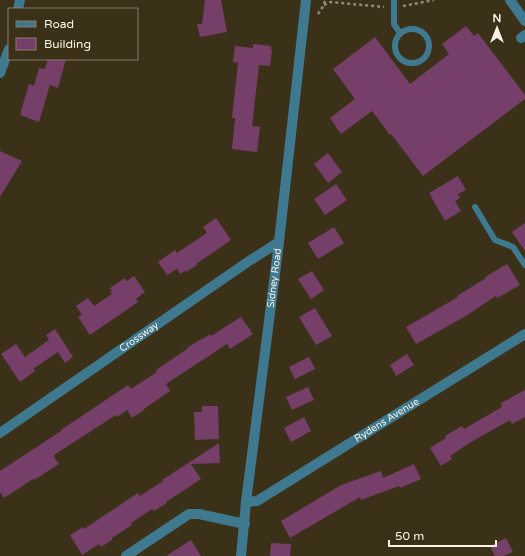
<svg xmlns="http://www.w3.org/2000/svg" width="525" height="556" font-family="'Varela Round',sans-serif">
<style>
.building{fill:#763f6a}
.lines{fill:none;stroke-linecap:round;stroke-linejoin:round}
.path{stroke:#948b77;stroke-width:2.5;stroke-dasharray:3 3;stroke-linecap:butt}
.service{stroke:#3f7990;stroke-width:6}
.minor{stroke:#3f7990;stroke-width:10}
.labels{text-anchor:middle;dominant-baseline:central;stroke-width:3.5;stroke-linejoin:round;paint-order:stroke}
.street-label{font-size:10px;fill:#faf3e5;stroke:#3b3018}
</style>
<rect width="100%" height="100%" fill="#3b3018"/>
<path class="building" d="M205,0h16l6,32 -27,5 -3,-13h5z
M466,26l8,10 4,-3 47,62v4l-102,77 -32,-42 -1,1 -18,-24 -31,23 -11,-16 25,-19 -22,-30 42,-32 35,47 39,-30 -7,-10z
M253,44l18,2v4h1l-2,16 -11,-1 -7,61 8,1 -3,25 -25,-3 3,-31h-3l6,-55 -5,-1 2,-16 18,2z
M48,59h18l-8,29 -8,-3 -11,37 -19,-7 9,-31 5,2 5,-18 6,1z
M0,151l22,10 -22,36z
M328,153l14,19 -14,11 -14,-19z
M458,176l8,14 -8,4 2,4 -5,3 6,10 -16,10 -16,-28z
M336,184l11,16 -22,15 -11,-16z
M216,218l15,22 -35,24 1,1 -11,7 -1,-1 -5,3 -3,-5 -10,6 -9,-13 17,-12 2,3 30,-20 -4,-6z
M525,223v28l-13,-19z
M334,227l10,16 -26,16 -10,-16z
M507,264l13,21 -23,13 -1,-2 -32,21 -48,27 -10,-17 52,-30 -1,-1 29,-18 -1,-1z
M312,271l12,19 -13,9 -13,-20z
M134,276l11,16 -9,7 2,3 -48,33 -12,-18 4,-2 -6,-9 12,-8 6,8 18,-12 -2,-2 2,-1 -2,-3 15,-10 2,3z
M315,308l17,28 -16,9 -17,-28z
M241,317l12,17 -23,15 -3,-5 -61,40 4,7 -26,18v1l-12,8 -5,-8 -10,7 -1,-2 -62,40 1,2h-1l5,7 -25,16 -1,-1 -29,19 -4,-6v-21l61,-40v-1l67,-45 3,4 26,-17 -1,-2 31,-21v-1l16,-10v1l7,-5 1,2z
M55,329l18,28 -8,6 -7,-11 -25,17 2,2 -15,11 -19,-28 15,-10 9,13 24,-17 -3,-5z
M407,354l7,11 -18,11 -6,-11z
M309,357l6,12 -20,10 -6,-12z
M308,387l6,13 -22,10 -6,-13z
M525,390v27l-13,7 -2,-4 -39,22 -21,14 2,3 -11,7 -11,-18 16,-10 -1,-2 17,-10 2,3 38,-22 -1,-4z
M202,406h16l1,33 -24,1 -1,-28h8z
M304,417l7,14 -20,11 -7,-14z
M219,443l1,20 -29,1 10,15 -35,23 1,1 -13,8 -2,-2 -21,14 1,2 -20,13v2l-11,7 -2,-3 -17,11 -12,-20 13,-8 1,2 54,-36 2,3 23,-15 -1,-1z
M414,464l7,15 -21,9 -1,-2 -38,14 -1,-3 -70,41 -9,-17 60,-36 40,-14 2,7z
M506,538l7,14 -10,4h-8l-5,-10z
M191,540l10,16h-35z
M271,543l20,1 -1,12h-20z"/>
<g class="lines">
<path class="path" d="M324,5l6,-3 54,5
M403,6l31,-6
M318,14l6,-9 1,-5"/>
<path class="service" d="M394,0v24l6,9
M395 46a17 17 0 1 1 34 0a17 17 0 1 1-34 0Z
M475,207l20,33 18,7 12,18"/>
<g class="minor">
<path d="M510,0l15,21"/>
<path d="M18,9l2,-9"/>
<path d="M521,38l4,-3"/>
<path d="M0,73l9,-24"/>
<path id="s1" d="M0,433l249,-172 30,-19"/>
<path id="s2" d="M246,502l11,-1 268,-167"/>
<path d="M126,556l63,-42h10l46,10"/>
<path id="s3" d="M241,556l5,-54 33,-260 27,-242"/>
</g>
</g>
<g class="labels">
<g class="street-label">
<text stroke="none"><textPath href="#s3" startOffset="280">Sidney Road</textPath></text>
<text stroke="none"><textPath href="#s1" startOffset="169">Crossway</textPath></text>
<text stroke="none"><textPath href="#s2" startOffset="164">Rydens Avenue</textPath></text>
</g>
</g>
<rect x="8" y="8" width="130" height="52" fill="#3b3018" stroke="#877e6a"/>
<rect x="16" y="21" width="20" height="6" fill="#3f7990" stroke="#877e6a"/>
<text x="44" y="28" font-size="12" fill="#faf3e5">Road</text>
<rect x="16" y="38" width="20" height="12" fill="#763f6a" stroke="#877e6a"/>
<text x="44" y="48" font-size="12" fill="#faf3e5">Building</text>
<g transform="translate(497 28)" stroke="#3b3018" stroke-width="3" paint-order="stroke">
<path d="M0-3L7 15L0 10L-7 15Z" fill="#faf3e5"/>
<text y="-6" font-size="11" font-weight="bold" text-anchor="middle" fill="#faf3e5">N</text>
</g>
<path d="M389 540v6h107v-6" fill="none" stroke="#faf3e5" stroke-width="2"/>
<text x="395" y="540" font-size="12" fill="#faf3e5" stroke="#3b3018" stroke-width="3" paint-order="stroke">50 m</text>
</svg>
